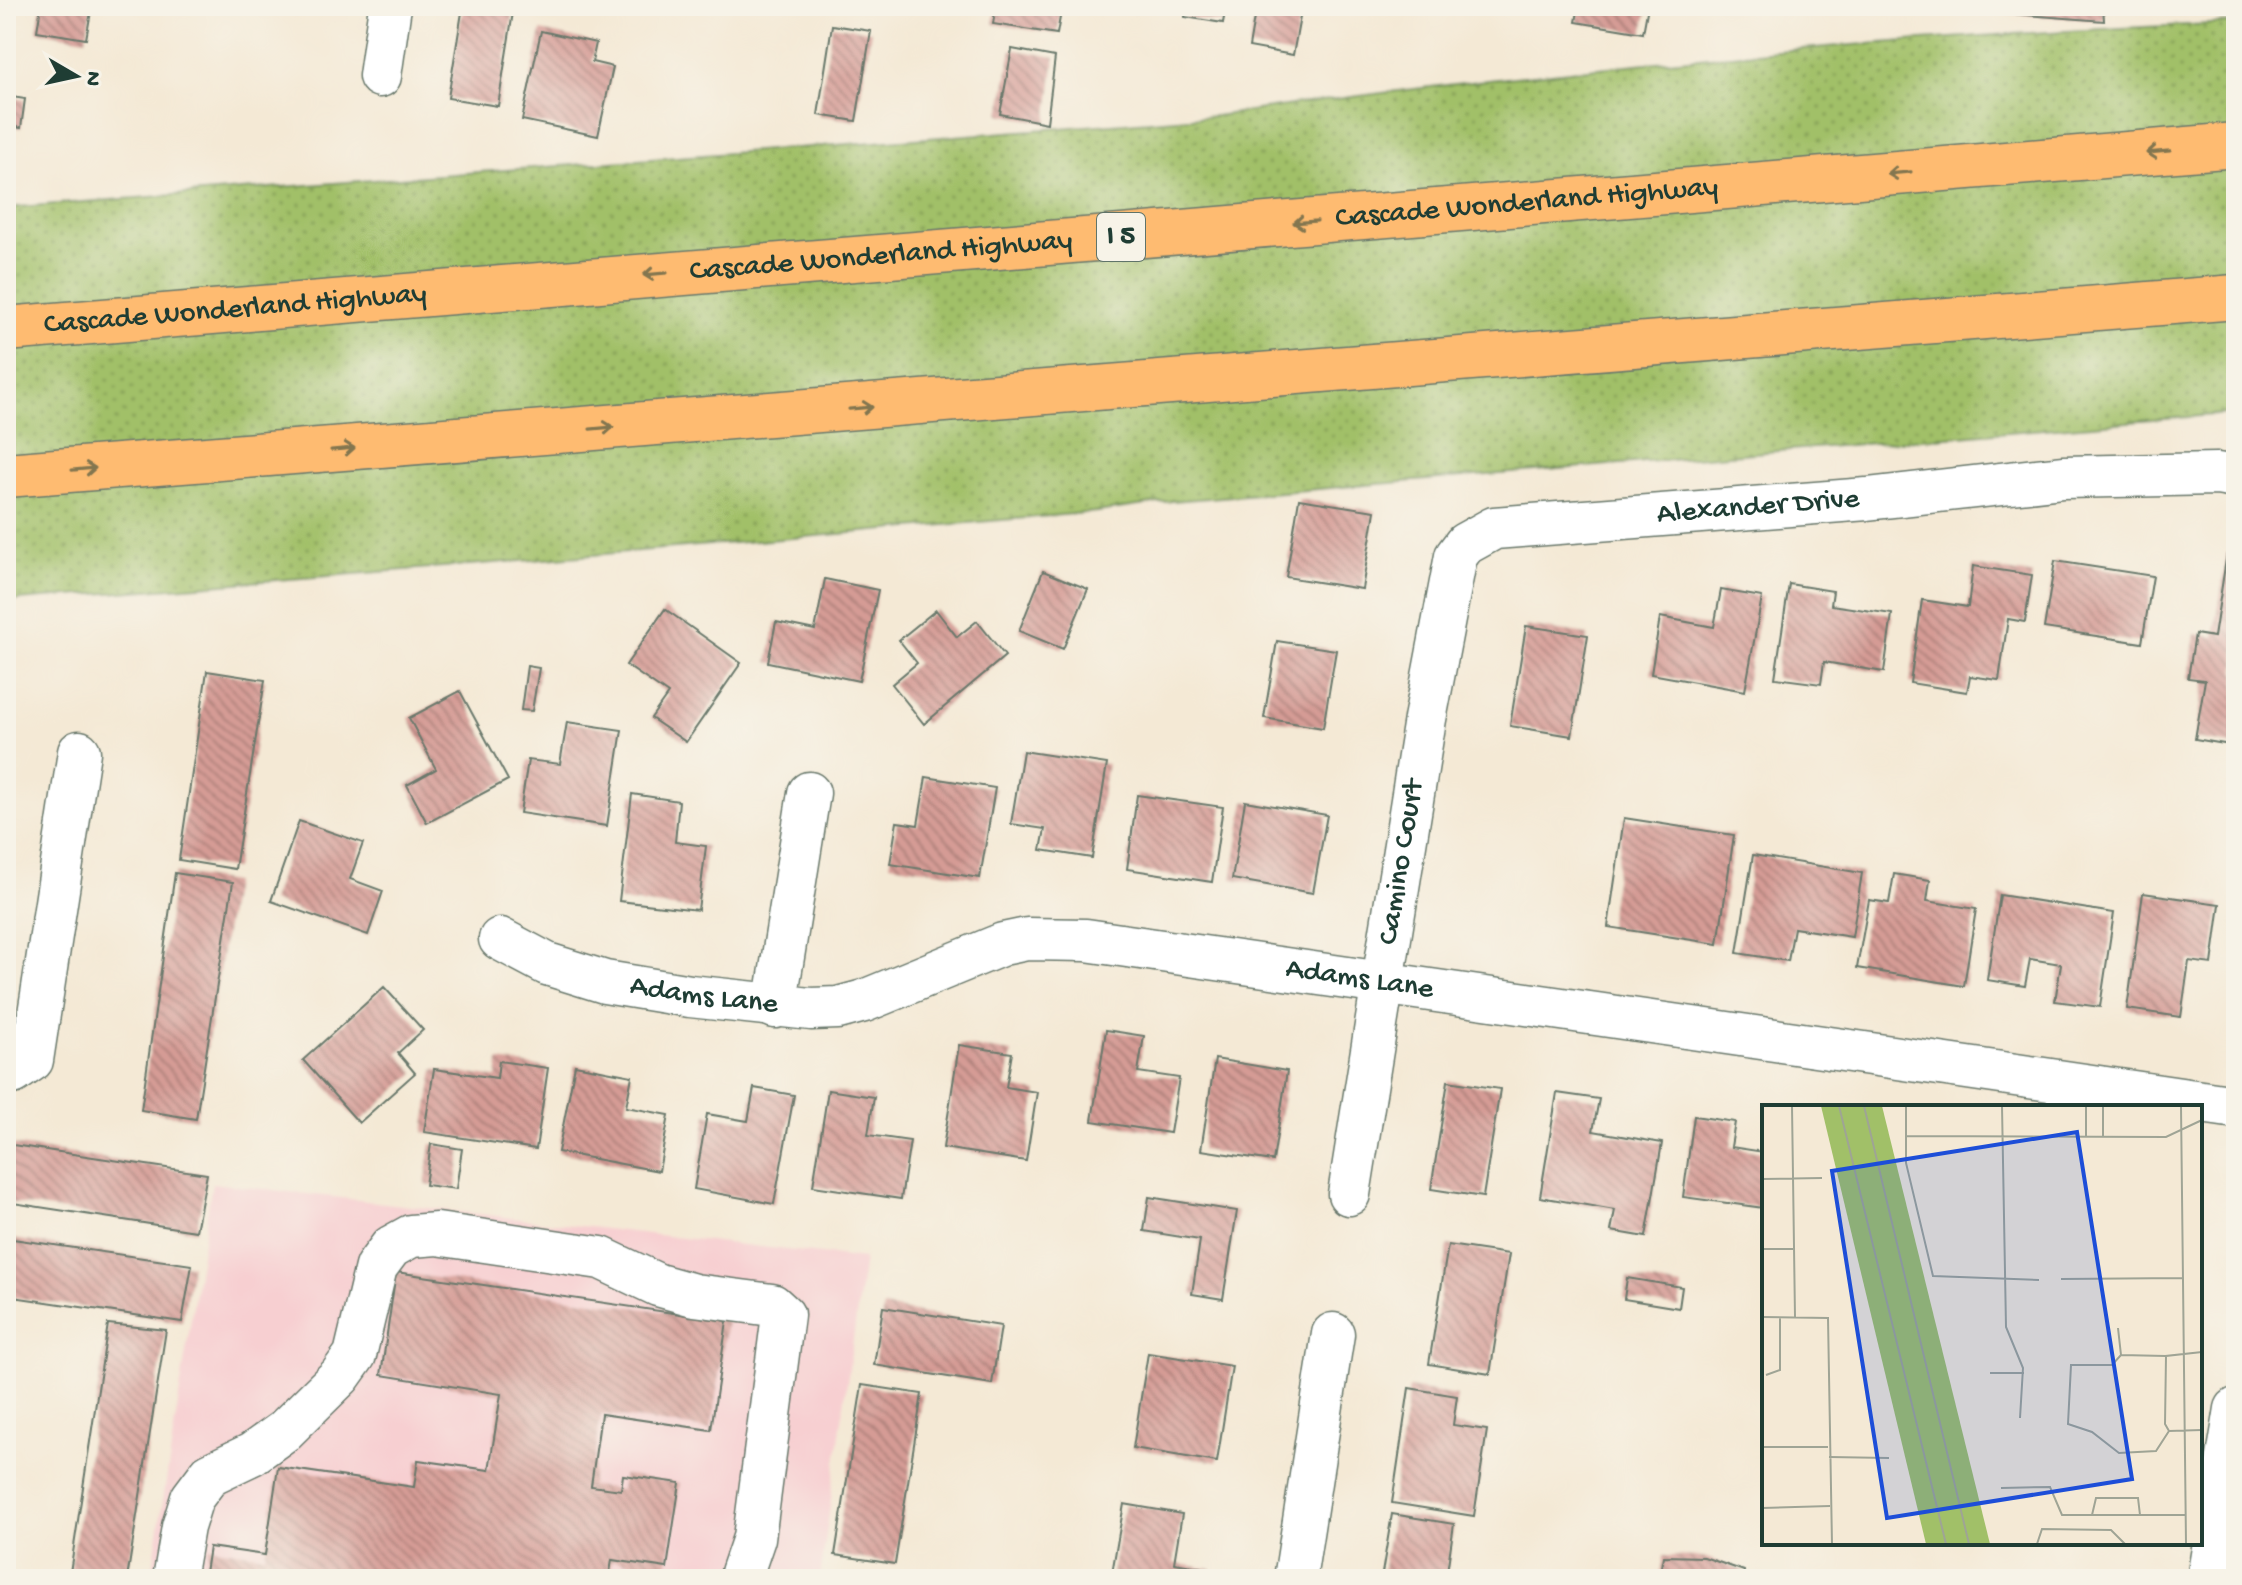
<svg xmlns="http://www.w3.org/2000/svg" width="2242" height="1585" font-family="'Gochi Hand',sans-serif">
<style>
.built{fill:#f7cfd1}
.grass{fill:url(#grass-dots);stroke:#607e4e;stroke-width:2}
.building{fill:url(#building-back-hatch)}
.lines{fill:none;stroke-linecap:round;stroke-linejoin:round}
.minor-casing{stroke:#6a796c;stroke-width:45}
.highway-casing{stroke:#6a796c;stroke-width:47}
.minor{stroke:#fff;stroke-width:42}
.highway{stroke:#febb71;stroke-width:44}
.oneway{stroke:#83764f}
.labels{text-anchor:middle;dominant-baseline:central;stroke-width:6;stroke-linejoin:round;paint-order:stroke}
.shield{fill:#f7f3e8;stroke:#60746a;stroke-width:2}
.shield-label{font-size:28px;font-weight:bold;fill:#1f3d34}
.street-label{font-size:30px;fill:#1f3d34;stroke:#f7f3e8}
.inset-road{fill:none;stroke:#9fa495;stroke-width:2}
.view{fill:#1d4ed8;fill-opacity:0.15;stroke:#1d4ed8;stroke-width:4}
.inset-edge{fill:none;stroke:#1f3d34;stroke-width:4}
</style>
<defs>
<pattern id="grass-dots" width="8" height="8" patternUnits="userSpaceOnUse" patternTransform="scale(2)"><rect width="8" height="8" fill="#a1c068"/><path d="M2 2h.1M6 6h.1" fill="none" stroke="#839d56" stroke-width="1.8" stroke-linecap="round"/></pattern>
<pattern id="building-back-hatch" width="6" height="6" patternUnits="userSpaceOnUse" patternTransform="scale(2)"><rect width="6" height="6" fill="#d59b95"/><path d="M-1 5l2 2M0 0l6 6M5-1l2 2" fill="none" stroke="#ac807a"/></pattern>
</defs>
<rect width="100%" height="100%" fill="#f7f3e8"/>
<filter id="ink" filterUnits="userSpaceOnUse"><feTurbulence type="fractalNoise" baseFrequency=".0125" numOctaves="2"/><feDisplacementMap in="SourceGraphic" scale="16" xChannelSelector="R" yChannelSelector="G"/><feConvolveMatrix kernelMatrix="1 2 1 2 8 2 1 2 1" color-interpolation-filters="sRGB"/></filter>
<filter id="wash" filterUnits="userSpaceOnUse"><feTurbulence type="fractalNoise" baseFrequency=".006" numOctaves="4" result="noise"/><feDisplacementMap in="SourceGraphic" scale="32" xChannelSelector="R" yChannelSelector="G"/><feGaussianBlur stdDeviation="1.8" result="paint"/><feColorMatrix in="noise" values="0 0 0 0 0 0 0 0 0 0 0 0 0 0 0 0 0 1.4 0 .05"/><feComposite in="paint" operator="in"/></filter>
<g filter="url(#wash)">
<rect width="100%" height="100%" fill="#f4e9d5"/>
<path class="built" d="M212,1183l652,76 -44,320h-669z"/>
<path class="grass" d="M2236,23v390l-1064,88 -75,11 -564,48 -527,41v-393l1210,-92c338,-50 679,-80 1020,-93z"/>
<g id="blocks">
<path class="building" d="M41,6h51l-6,33 -49,-8z
M463,6h51l-16,100 -50,-8z
M996,6h66l-5,28 -64,-10z
M1186,6h40l-3,17 -38,-6z
M1256,6h46l-9,49 -44,-8z
M1579,6h69l-5,27 -67,-11z
M1977,6h126l1,15 -128,-10z
M832,25l39,6 -15,90 -38,-6z
M541,31l55,12 -4,19 21,5 -15,69 -76,-16z
M1012,49l43,8 -8,66 -47,-9z
M6,96l19,3 -4,29 -15,-3z
M1299,499l76,12 -13,78 -76,-12z
M2227,553l9,1v192l-41,-7 10,-59 -17,-2 7,-44 19,3z
M2055,561l98,15 -11,67 -98,-15z
M1973,566l59,9 -7,47 -17,-3 -9,61 -29,-4 -3,16 -57,-9 12,-83 46,7z
M1043,571l45,18 -25,60 -44,-18z
M825,579l53,11 -19,91 -91,-19 8,-40 39,8z
M1789,584l44,7 -2,14 61,9 -8,58 -60,-10 -3,22 -46,-6z
M1721,590l41,7 -17,94 -94,-17 9,-57 54,10z
M665,609l76,54 -55,79 -35,-24 17,-24 -42,-29z
M936,610l21,27 20,-16 28,35 -81,68 -32,-40 25,-21 -18,-23z
M1526,626l62,9 -16,101 -62,-10z
M1277,641l59,9 -13,78 -59,-10z
M527,666l12,2 -7,43 -11,-1z
M207,671l58,9 -30,189 -56,-9z
M460,691l48,89 -81,43 -20,-38 29,-16 -27,-51z
M567,722l55,8 -15,96 -87,-13 8,-53 32,4z
M1023,751l84,13 -15,94 -51,-8 4,-21 -34,-5z
M926,777l69,11 -15,90 -90,-14 7,-42 21,3z
M632,794l47,7 -4,41 31,4 -8,64 -79,-9z
M1137,795l86,12 -11,75 -85,-13z
M1245,801l82,14 -14,78 -81,-14z
M1624,818l110,17 -16,109 -110,-17z
M299,821l64,22 -13,36 33,12 -15,44 -97,-34z
M1753,855l109,18 -10,64 -58,-9 -6,33 -51,-8z
M175,873l58,9 -37,237 -55,-9z
M1894,874l36,6 -3,21 49,8 -12,77 -107,-18 12,-68 20,3z
M2143,893l77,11 -8,60 -23,-3 -8,56 -54,-8z
M2000,895l114,18 -14,94 -45,-6 6,-37 -31,-5 -5,27 -38,-6z
M384,987l39,43 -25,23 17,20 -56,50 -56,-63z
M1106,1030l38,6 -6,36 41,6 -9,55 -78,-12z
M959,1045l53,8 -6,34 31,5 -11,69 -83,-13z
M1215,1059l72,12 -14,90 -72,-11z
M499,1061l49,7 -12,81 -112,-17 10,-63 63,9z
M575,1065l57,11 -6,31 43,8 -10,56 -101,-19z
M1448,1081l52,8 -17,108 -52,-8z
M754,1088l40,7 -20,109 -80,-15 13,-75 41,7z
M828,1090l46,7 -6,38 42,6 -9,58 -88,-13z
M1557,1093l42,6 -6,32 69,12 -16,94 -35,-6 4,-21 -75,-13z
M1694,1116l41,6 -4,25 33,5v56l-81,-11z
M6,1144l201,30 -11,57 -190,-29z
M431,1144l31,5 -6,40 -31,-4z
M1149,1197l88,14 -14,88 -31,-5 8,-54 -56,-9z
M6,1238l186,27 -10,57 -176,-26z
M1448,1245l61,9 -19,120 -61,-10z
M396,1272l331,49 -16,109 -110,-16 -10,72 30,4 2,-15 57,8 -13,85 -55,-8 -3,19h-405l5,-32 56,8 13,-88 136,20 4,-27 71,10 12,-76 -120,-19z
M1627,1278l55,9 -3,21 -55,-9z
M883,1307l118,19 -9,58 -118,-19z
M108,1324l58,6 -39,249h-58z
M1148,1353l84,13 -15,96 -84,-14z
M862,1385l60,9 -27,170 -60,-9z
M1409,1388l48,8 -4,29 34,5 -13,86 -82,-13z
M1124,1504l58,10 -8,49 37,6 -2,10h-98z
M1392,1514l62,10 -8,55h-65z
M1663,1556l41,1 40,14 -1,8h-84z"/>
</g>
</g>
<g filter="url(#ink)">
<use href="#blocks" fill-opacity="0" stroke="#6a796c" stroke-width="2"/>
<g class="lines">
<g class="minor-casing">
<g id="minor">
<path d="M380,76l10,-70"/>
<path id="s1" d="M500,939l47,25 58,18 85,14 121,13 27,-1 26,-7 139,-57 24,-5 59,1 1150,167"/>
<path d="M775,1007l34,-214"/>
<path d="M6,1074l7,-1 19,-13 47,-308"/>
<path id="s2" d="M1349,1194l76,-475 31,-163 9,-12 29,-16 373,-29 196,-22 154,-3 19,3"/>
<path d="M174,1579l9,-52 9,-29 18,-24 42,-20 32,-23 56,-55 15,-21 21,-88 15,-20 20,-11 26,-2 164,24 57,27 36,10 78,10 11,10 -29,223 -12,35 1,6"/>
<path d="M1295,1579l38,-245"/>
<path d="M2208,1579l28,-170"/>
</g>
</g>
<g class="highway-casing">
<g id="highway">
<path id="s3" d="M6,329l2230,-184"/>
<path d="M6,475l2230,-178"/>
</g>
</g>
<use href="#minor" class="minor"/>
<use href="#highway" class="highway"/>
</g>
<defs><path id="oneway-shaft" d="M-6 0H5M1.5-3L5.5 0L1.5 3" fill="none" stroke-width="1.6" stroke-linecap="round" stroke-linejoin="round" transform="scale(2)"/></defs>
<g class="oneway">
<use href="#oneway-shaft" transform="translate(2158 152) rotate(175)"/>
<use href="#oneway-shaft" transform="translate(1899 173) rotate(175)"/>
<use href="#oneway-shaft" transform="translate(1305 222) rotate(175)"/>
<use href="#oneway-shaft" transform="translate(655 274) rotate(175)"/>
<use href="#oneway-shaft" transform="translate(861 408) rotate(-5)"/>
<use href="#oneway-shaft" transform="translate(602 428) rotate(-5)"/>
<use href="#oneway-shaft" transform="translate(343 449) rotate(-5)"/>
<use href="#oneway-shaft" transform="translate(84 469) rotate(-5)"/>
</g>
</g>
<g class="labels">
<rect class="shield" x="1097" y="213" width="48" height="48" rx="6"/>
<g class="shield-label">
<text x="1121" y="237">I 5</text>
</g>
<g class="street-label">
<text stroke="none"><textPath href="#s3" startOffset="1526">Cascade Wonderland Highway</textPath></text>
<text stroke="none"><textPath href="#s3" startOffset="878">Cascade Wonderland Highway</textPath></text>
<text stroke="none"><textPath href="#s3" startOffset="230">Cascade Wonderland Highway</textPath></text>
<text stroke="none"><textPath href="#s2" startOffset="960">Alexander Drive</textPath></text>
<text stroke="none"><textPath href="#s2" startOffset="336">Camino Court</textPath></text>
<text stroke="none"><textPath href="#s1" startOffset="886">Adams Lane</textPath></text>
<text stroke="none"><textPath href="#s1" startOffset="214">Adams Lane</textPath></text>
</g>
</g>
<g transform="translate(1762 1105)">
<rect width="440" height="440" fill="#f4e9d5"/>
<path d="M59,1h61l108,438h-64z" fill="#a1c068"/>
<path class="inset-road" d="M30,1l3,211M77,1l107,438M102,1l105,438M144,1v57l27,113 106,4M240,1l4,221 17,41 -3,50M324,1v31M419,1l5,438M144,31l260,1 36,-17M341,32v-31M0,74l60,-1M0,144h31M299,174l122,-1M0,212l66,1 4,226M356,223l3,27 45,1M440,247l-36,4 -1,68 4,7 33,-1M359,250l-9,10h-41l-3,59 24,8 27,21 37,-2 13,-20M228,268h34M4,270l14,-5v-53M0,342h66M67,352l60,1M239,383l49,-1 12,28h123M0,403l68,-2M330,410l4,-17h42l2,17M275,439l5,-15 69,1 14,14"/>
<path class="view" d="M315,27l55,347 -245,39 -55,-347z"/>
<rect width="440" height="440" class="inset-edge"/>
</g>
<rect width="2242" height="1585" fill="none" stroke="#f7f3e8" stroke-width="32"/>
<g transform="translate(76 76) rotate(99)" stroke="#f7f3e8" stroke-width="6" paint-order="stroke">
<path d="M0-6L14 30L0 20L-14 30Z" fill="#1f3d34"/>
<text y="-12" font-size="22" font-weight="bold" text-anchor="middle" fill="#1f3d34">N</text>
</g>
</svg>
